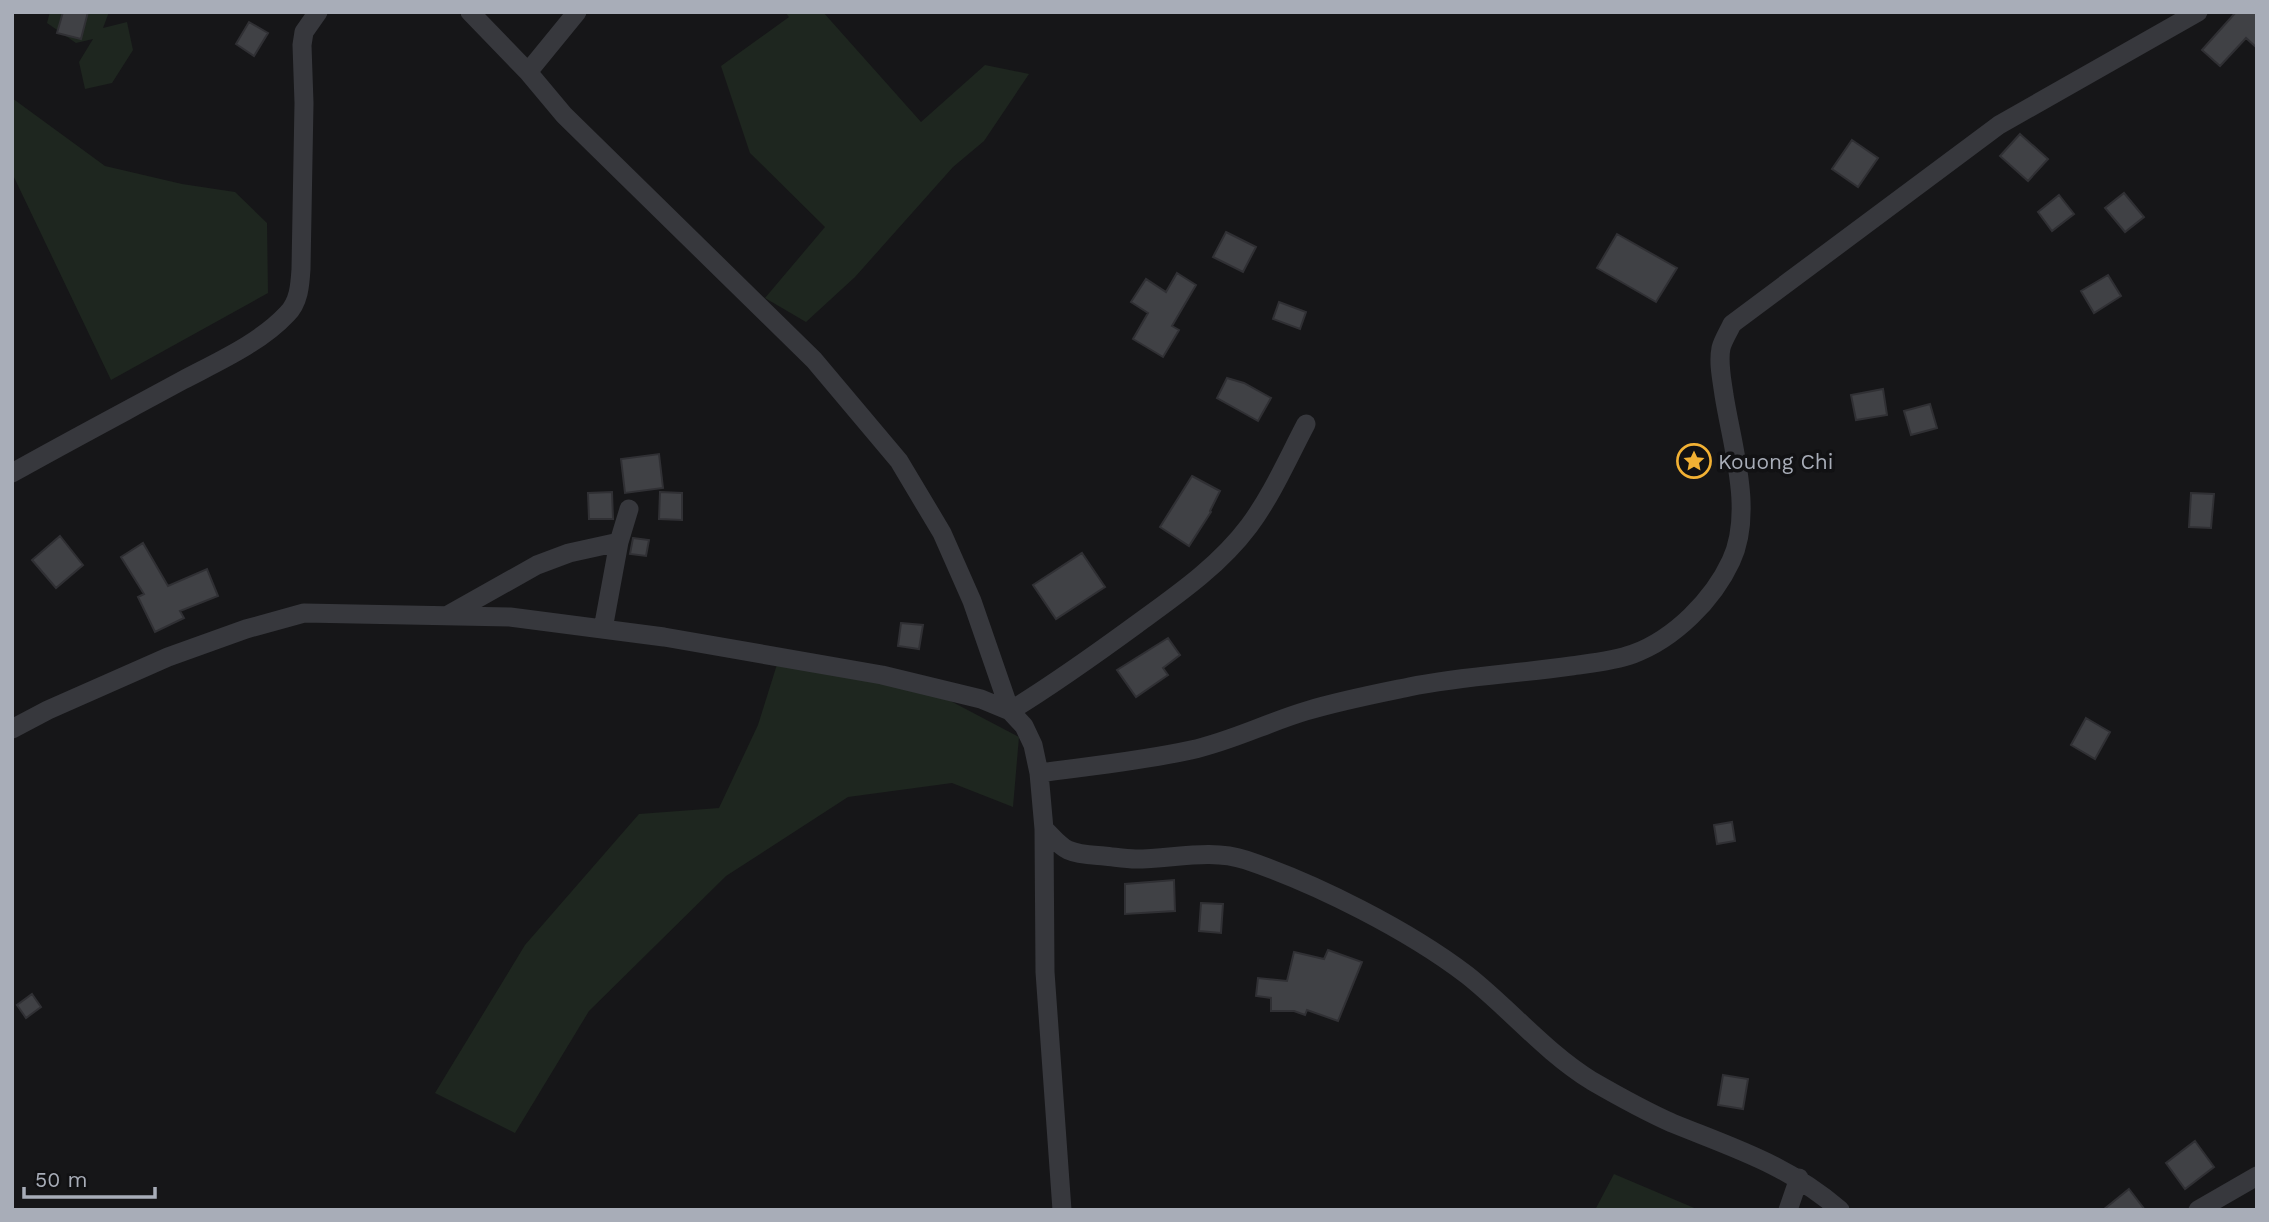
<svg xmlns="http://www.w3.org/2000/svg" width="2269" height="1222" font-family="'Work Sans',sans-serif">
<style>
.green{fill:#1e261f}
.building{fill:#404145;stroke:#303034;stroke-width:2}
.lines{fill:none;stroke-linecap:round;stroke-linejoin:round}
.minor{stroke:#37383d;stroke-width:19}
.labels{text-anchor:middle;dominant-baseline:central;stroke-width:7;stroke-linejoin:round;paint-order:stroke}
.poi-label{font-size:21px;fill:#a8adb8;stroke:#111113;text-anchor:start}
</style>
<rect width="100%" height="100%" fill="#161618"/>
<path class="green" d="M50,12h59l-6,16 24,-6 6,28 -21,33 -27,6 -6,-27 14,-23 -17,4 -29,-20z
M785,12h38l98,110 64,-57 44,9 -45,67 -31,26 -98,110 -49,45 -41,-24 60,-71 -75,-74 -29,-87 68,-49z
M12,98l93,68 77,18 53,8 32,31 1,70 -157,87 -99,-207z
M779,658l143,28 97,51 -6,70 -61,-24 -104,14 -122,79 -137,135 -74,122 -80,-40 90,-148 114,-131 80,-6 39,-83z
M1614,1174l85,36h-104z"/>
<path class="building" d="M63,12h25l-7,27 -24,-6z
M2236,12h21v36l-11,-10 -26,28 -18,-16z
M249,22l19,11 -14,23 -18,-12z
M2020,134l28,25 -20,22 -28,-25z
M1852,140l26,18 -20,29 -26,-18z
M2124,193l20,24 -19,15 -20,-24z
M2059,195l15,19 -22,17 -14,-19z
M1226,232l30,15 -13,25 -30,-15z
M1617,234l60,34 -21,34 -59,-34z
M1177,273l19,12 -24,41 7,4 -16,27 -30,-18 15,-26 -17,-11 15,-23 20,13z
M2108,275l13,21 -27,17 -13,-22z
M1279,302l27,10 -6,17 -27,-10z
M1227,378l17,5 27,15 -13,23 -41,-23z
M1883,389l4,26 -31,5 -5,-25z
M1930,404l7,24 -26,7 -7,-24z
M659,454l4,34 -38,5 -4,-34z
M1192,476l28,15 -10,20 1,1 -22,34 -29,-19z
M612,492l1,27h-24l-1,-26z
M660,492l22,1v27l-23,-1z
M2191,493l23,1 -3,34 -22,-1z
M60,536l23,29 -27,23 -24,-28z
M633,538l16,2 -3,16 -16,-2z
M143,543l25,43 39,-17 11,27 -38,15 4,7 -29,14 -17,-35 6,-3 -23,-37z
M1082,553l23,34 -49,32 -23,-34z
M901,623l22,2 -4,24 -21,-3z
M1168,638l12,17 -17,13 5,7 -32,22 -19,-27z
M2086,718l24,14 -15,27 -24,-14z
M1732,822l3,19 -18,3 -3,-19z
M1174,880l1,31 -50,3v-30z
M1201,903l22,1 -2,29 -22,-2z
M1328,950l34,12 -24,59 -31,-11 -2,5 -11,-4h-23v-13l-15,-2 2,-18 29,3 7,-29 30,7z
M32,994l9,13 -15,11 -9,-13z
M1723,1075l25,4 -5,30 -25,-4z
M2195,1141l19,26 -29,22 -19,-26z
M2129,1189l16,21h-42z"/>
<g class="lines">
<path class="minor" d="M470,12l58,60 36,43 250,245 85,101 43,72 30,68 38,110c44,-27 86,-57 127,-87 40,-29 82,-58 112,-98 23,-31 39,-68 57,-102
M528,72l49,-60
M12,473c57,-32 114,-62 171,-93 34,-18 77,-37 104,-66 12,-12 13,-29 14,-45l3,-166 -2,-58 2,-13 14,-20
M448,615l89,-50 32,-12 50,-11
M603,629l16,-87 10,-33
M12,729l36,-19 120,-53 78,-28 58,-16 206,4 154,20 218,38 99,24 29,12 14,15 9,19 6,28 5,56 1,143 17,238
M1039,773c51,-7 102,-12 152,-23 41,-9 75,-27 115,-39 33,-10 69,-17 103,-24 53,-11 108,-13 162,-21 21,-3 43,-5 62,-12 41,-15 80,-54 98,-93 23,-49 1,-115 -7,-166 -2,-15 -6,-32 -3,-47 2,-8 8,-17 11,-24l267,-199 199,-113
M1044,829c7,6 15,17 24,21 11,5 24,5 36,6 11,1 21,3 32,3 37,0 74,-11 110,1 71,24 162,70 221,115 43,34 78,77 125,106 26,15 53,30 80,42 64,26 114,41 168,87
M1788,1210l11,-32
M2198,1210l59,-34"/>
</g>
<defs>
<g id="sight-ring" transform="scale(1.75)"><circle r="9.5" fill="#111113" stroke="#f2b134" stroke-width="1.5"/><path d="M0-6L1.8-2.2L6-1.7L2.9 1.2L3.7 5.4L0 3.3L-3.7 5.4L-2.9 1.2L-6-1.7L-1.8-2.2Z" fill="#f2b134"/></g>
</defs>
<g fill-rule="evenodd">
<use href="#sight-ring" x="1694" y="461"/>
</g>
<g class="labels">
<g class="poi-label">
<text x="1718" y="461">Kouong Chi</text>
</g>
</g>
<rect width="2269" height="1222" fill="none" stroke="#a8adb8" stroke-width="28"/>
<path d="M24 1187v10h131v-10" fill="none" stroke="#a8adb8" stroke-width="3.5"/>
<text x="35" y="1187" font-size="21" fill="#a8adb8" stroke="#111113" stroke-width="5" paint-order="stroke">50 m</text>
</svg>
